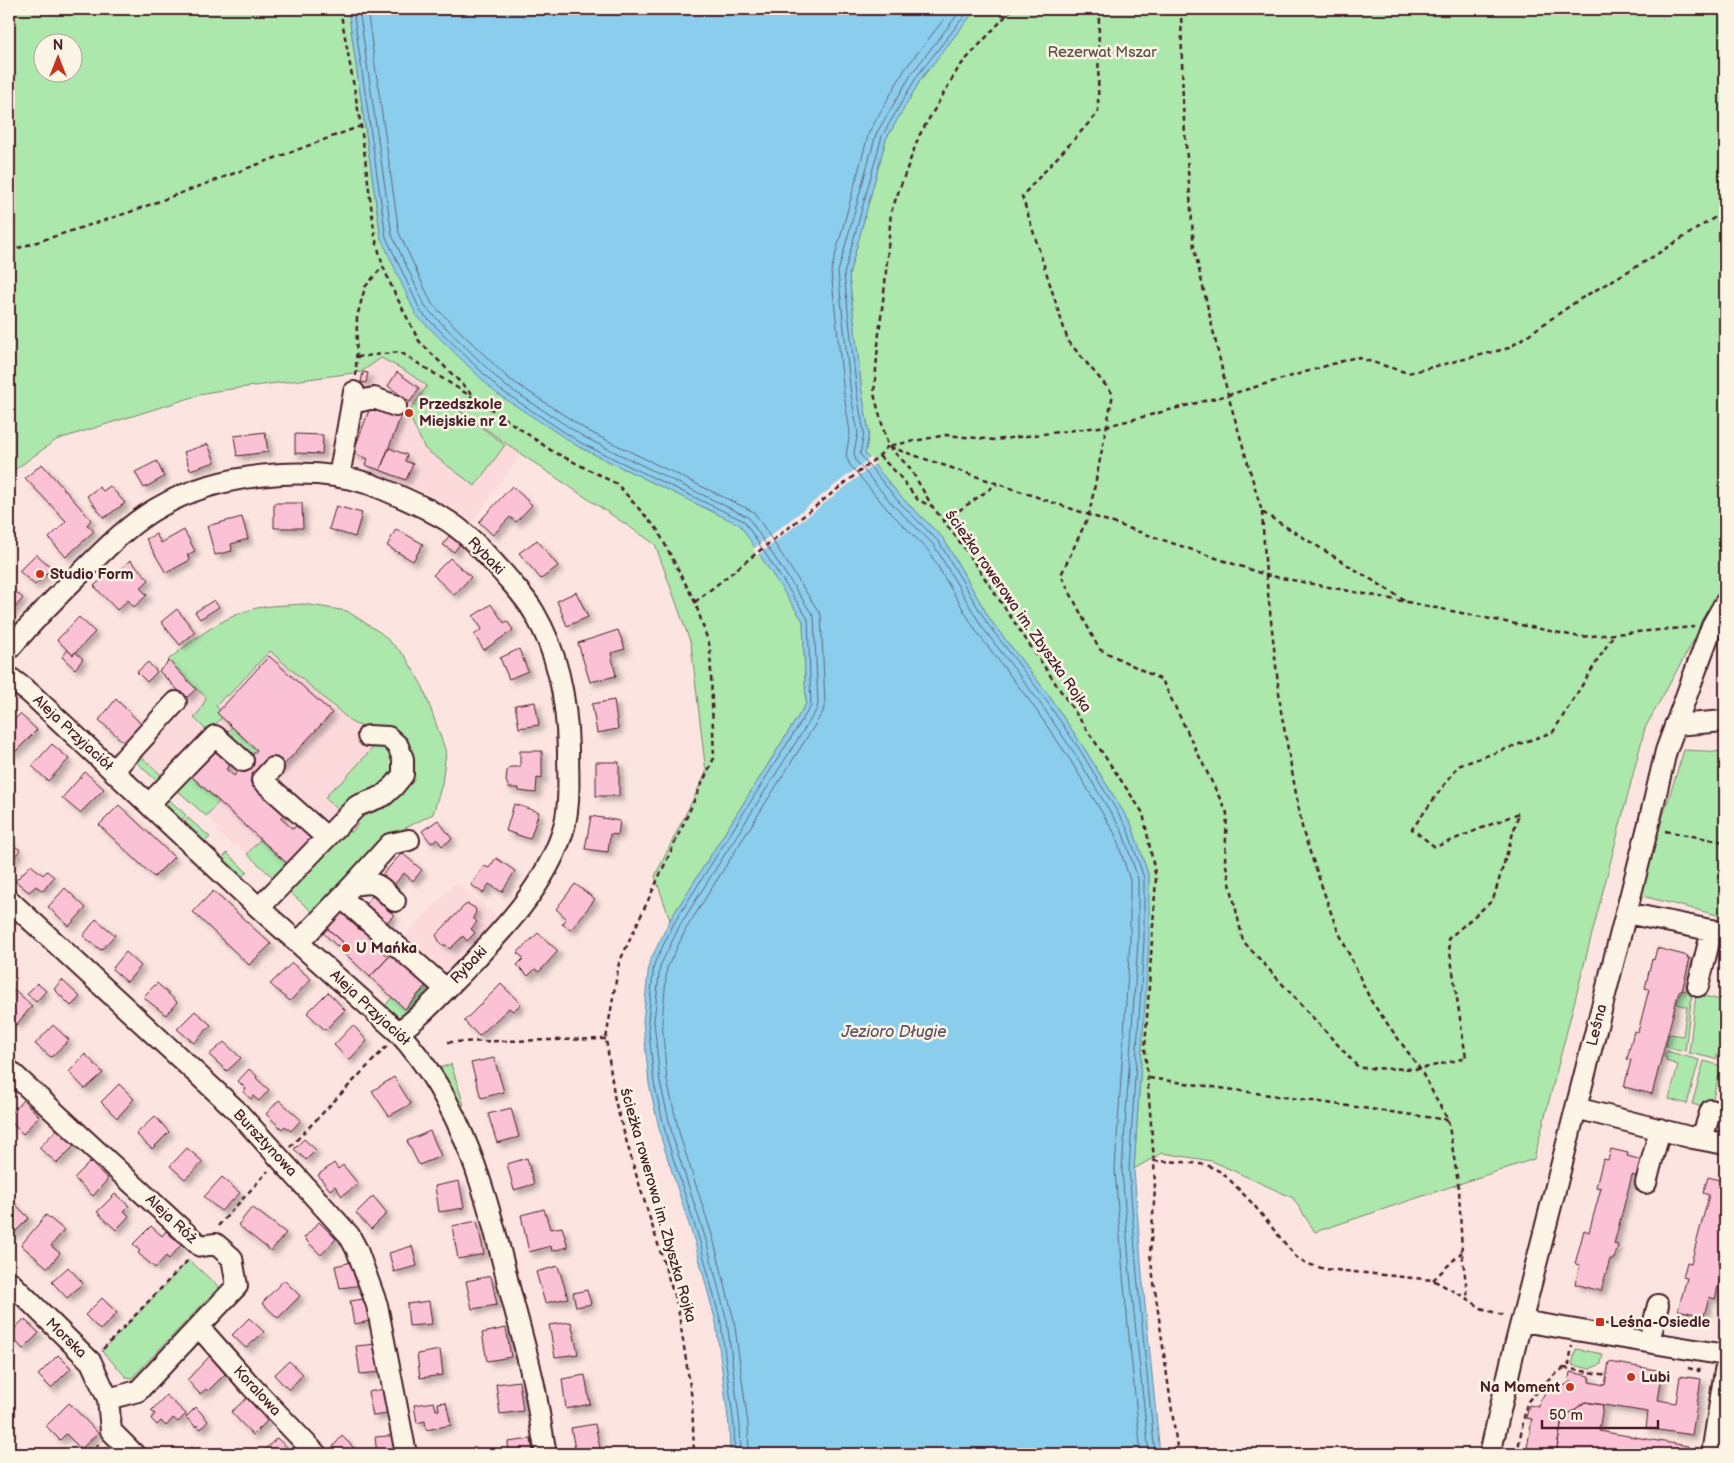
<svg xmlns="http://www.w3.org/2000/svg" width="1734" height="1463" font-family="'Balsamiq Sans',sans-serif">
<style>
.built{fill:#fcdadc}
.green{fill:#ace7ac;stroke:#7b836c;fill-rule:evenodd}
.water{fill:#8bcdec;stroke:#71879f}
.pier{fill:#fce5e0}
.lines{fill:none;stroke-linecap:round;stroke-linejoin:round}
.shore{stroke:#646578;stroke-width:1}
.building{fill:#fbc1d4;stroke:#4a1f2b;filter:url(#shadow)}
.minor-casing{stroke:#4a1f2b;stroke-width:24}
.path{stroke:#4a1f2b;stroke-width:2.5;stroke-dasharray:5 4;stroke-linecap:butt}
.minor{stroke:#fcf5e5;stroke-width:20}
.poi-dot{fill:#c8321e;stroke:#fcf5e5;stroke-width:2}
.labels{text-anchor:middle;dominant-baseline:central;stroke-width:5;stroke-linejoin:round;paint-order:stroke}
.park-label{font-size:15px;fill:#62514b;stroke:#fcf5e5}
.poi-label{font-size:15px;font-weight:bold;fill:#4a1f2b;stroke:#fcf5e5;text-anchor:start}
.street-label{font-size:15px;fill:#4a1f2b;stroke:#fcf5e5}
.water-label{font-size:16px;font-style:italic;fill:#5e5365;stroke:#fcf5e5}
</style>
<defs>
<filter id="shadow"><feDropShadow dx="4.5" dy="4.5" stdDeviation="2.5" flood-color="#0004"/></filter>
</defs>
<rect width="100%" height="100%" fill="#fce5e0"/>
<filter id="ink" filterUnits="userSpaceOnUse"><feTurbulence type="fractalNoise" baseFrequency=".02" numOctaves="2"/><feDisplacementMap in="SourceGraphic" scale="10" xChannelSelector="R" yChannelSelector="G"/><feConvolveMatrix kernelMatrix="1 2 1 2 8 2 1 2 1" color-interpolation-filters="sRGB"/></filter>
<g filter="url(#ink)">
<path class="built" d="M381,358l23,12 117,84 -50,70 -44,-30 -84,-27 18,-95z
M304,604l43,7 34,22 24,23 18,31 23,65 -4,32 -9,30 -45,23 -71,79 -81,-72 -3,2 -18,-15 3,-3 -81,-75 59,-64 -28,-29 34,-27 31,-17 29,-9z
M456,882l43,36 -57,62 -42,-39z"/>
<path class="green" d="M9,9h339l33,229 198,209 162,78 62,96 3,83 -136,216 -15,-44 51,-103 -15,-129 -36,-100 -134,-90 -77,-55 61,46 -30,41 -50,-37 -17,-36 19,-27 -23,-16 -23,-12 -20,14 -152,20 -153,48 -47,34zM42,42h30v30h-30z
M976,9h749v575l-80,144 -111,431 -219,73 -22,-34 -81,-37 -50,-8 -28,16 7,-107 8,-185 -17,-51 -48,-78 -37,-55 -56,-72 -48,-83 -42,-41 -36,-43 4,-21 -7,-40 -13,-118 37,-136 35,-60z
M304,604l43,7 34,22 24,23 18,31 23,65 -4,32 -9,30 -45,23 -71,79 -32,-28 60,-60 6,5 7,-9 -6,-5 54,-43 -17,-43 -35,-9 -84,-73 -42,45 -2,-1 -10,11 4,4 2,7 -11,13h-5l-12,-12 7,-9 5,-11 -2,-3 -8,-6 -28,-29c29,-23 57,-46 94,-53 14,-2 28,-2 42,-3z
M232,727l25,23 -7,8 -24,-25z
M376,744l17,4 4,26 -55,39 -17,-15 7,-9 10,-7z
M1684,750l41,2v165l-87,-22z
M137,753l30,27 -5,6 -29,-27z
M189,774l30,28 -13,14 -30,-27z
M166,797l20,18 -5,6 -20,-18z
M188,818l22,19 -8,8 -21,-19z
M260,840l31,27 -14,14 -30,-27z
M227,853l20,19 -7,7 -20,-18z
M430,982l6,4c-7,8 -29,37 -39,31 -5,-3 -9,-8 -12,-11l7,-9 14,11z
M1683,990l9,3 -7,58 -19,-4 3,-13 14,2 4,-29 -10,-3 3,-10z
M1696,994l29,7v34l-9,24 -27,-6z
M1666,1051l33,9 -12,44 -18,-5 9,-34 -12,-4 1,-3 -3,-1z
M1704,1061l21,6v9l-6,-1 -9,34 -18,-5z
M451,1064l13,41 -6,1 -21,-37z
M189,1260l30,27 -87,91 -6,-1 -24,-26z
M1576,1349l27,5 -2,10 -11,5 -18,-4z"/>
<path class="water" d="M348,9h628l-55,70 -35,60 -37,136 13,118 7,40 -4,21 36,43 42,41 48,83 56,72 37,55 48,78 17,51v65l-15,227 8,105 18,180h-430l-1,-28 -13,-103 -21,-80 -33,-102 -13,-57 -6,-63 6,-58 21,-43 136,-216 -3,-83 -63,-96 -161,-78 -83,-54 -80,-78 -35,-77z"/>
<path class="pier" d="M871,457l5,6 -119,93 -4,-7z"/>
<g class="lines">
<path class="shore" d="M353,9l33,228 35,75 78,77 82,54 163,78 64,98 3,87 -137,217 -20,41 -6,57 6,62 13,56 33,103 21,81 13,103 1,28
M359,9l33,226 34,73 77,76 81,53 164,80 66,100 4,86 -1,6 -137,216 -20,41 -6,55 6,61 13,56 33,102 21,81 13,104 1,29
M367,9l32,224 33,71 76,74 80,53 166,81 67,103 4,88 -2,9 -137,217 -19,39 -5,53 5,60 13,55 33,102 21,82 14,104 1,30
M952,9l-47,60 -36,63 -38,139 13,124 6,37 -4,24 4,9 37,44 41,41 48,81 56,73 37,54 46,76 15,46v62l-15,227 8,107 18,178
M962,9l-50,64 -36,61 -38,138 13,123 7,38 -4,19 2,9 37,44 41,40 48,82 56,73 37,54 47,77 16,48v63l-16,227 8,106 19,179
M970,9l-53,67 -35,60 -38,138 13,120 7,39 -4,21 38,47 41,41 48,81 56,73 37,54 47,78 17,50v64l-15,227 8,106 18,179"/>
</g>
<path class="building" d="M363,372l5,1 -2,10 -5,-1z
M397,372l22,16 -9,14 -22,-16z
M371,405l30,11 -21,54 -15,-5 3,-6 -15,-6z
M265,432l3,20 -31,4 -3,-20z
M295,434l28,1 -1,19 -27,-1z
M208,444l7,18 -25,8 -6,-18z
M389,448l18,7 -2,6 8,3 -7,16 -26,-10z
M157,461l7,16 -20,11 -9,-16z
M42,464l49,56 -4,5 7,6 -28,26 -17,-19 17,-17 -41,-43z
M110,486l15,17 -21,15 -17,-22 12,-9 4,4z
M512,486l20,19 -16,17 -6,-5 -17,18 -14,-13z
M274,503h28l1,25h-29z
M336,506l26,7 -7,24 -26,-8z
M242,517l6,22 -17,5 1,7 -17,4 -8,-29z
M396,529l27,15 -10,17 -26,-15z
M184,530l11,21 -8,4 3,5 -24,13 -20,-34 10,-5 5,9z
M449,536l11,8 -6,8 -11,-7z
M537,540l21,26 -17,13 -22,-26z
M36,554l16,14 -17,17 -16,-14z
M450,558l21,19 -17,18 -21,-20z
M130,560l19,20 -9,8 7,7 -13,12 -6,-7 -11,10 -23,-24 13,-12 4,4z
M9,587l14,11 -14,17z
M576,592l12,25 -21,9 -10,-25z
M214,600l5,7 -19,12 -5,-7z
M491,604l13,19 3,-2 6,9 -29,20 -10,-15 8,-6 -9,-13z
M177,609l18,23 -15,13 -19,-23z
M79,617l16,15 -22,23 -16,-15z
M618,630l7,19 -14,4 5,23 -26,6 -12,-39z
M519,649l9,22 -19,8 -9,-21z
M68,650l5,5 2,-3 8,7 -8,10 -13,-12z
M269,656l63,57 -53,57 -10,-9 -19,21 35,31 -5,5 13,11 5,-5 17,16 -24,27 -102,-93 24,-26 18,16 -5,5 8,7 23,-26 -40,-37z
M169,661l27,28 -10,9 -27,-27z
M148,662l9,10 -10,10 -10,-10z
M116,699l28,28 -17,18 -28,-25z
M614,700l4,29 -21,4 -5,-29z
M535,702l4,23 -20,3 -4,-23z
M20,714l17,16 -23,23 -5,-5v-23z
M52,744l17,15 -21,22 -16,-15z
M520,751h22v28l-5,-1 -1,15 -17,-2v-3h-10l-3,-7 1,-10 3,-4h10z
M596,762h23v34h-23z
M85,772l19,17 -24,24 -18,-15z
M514,804l25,8 -9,27 -24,-8z
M119,805l55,52 -20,20 -55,-52z
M591,816l29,5 -2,14 -8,-1 -2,18 -23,-3z
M438,820l14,19 -10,7 -5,-7 -6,4 -9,-12z
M9,842l11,8 -11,14z
M402,853l20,17 -9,11 -9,-8 -11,13 -12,-10z
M496,858l19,13 -13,21 -13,-8 -6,9 -12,-8 13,-19 5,2z
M31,865l12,10 4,-4 7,6 -11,14 -7,-5 -7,6 -14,-11z
M575,884l20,15 -24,31 -9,-6 5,-5 -11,-10z
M65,888l21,20 -17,18 -21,-19z
M213,891l58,53 -22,21 -56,-53z
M372,896l22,19 -11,11 -21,-19z
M468,904l7,4 1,4 -3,6 4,4 -6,7 4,4 -8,8 -4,-5 -13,13 -4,-4h-5l-5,-10 28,-29z
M345,908l11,8 -6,5 11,10 5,-5 10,9 -5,6 18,16 -19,20 -32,-30 5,-5 -17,-15z
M96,919l19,16 -14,15 -18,-14z
M326,927l17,15 -5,5 -16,-15z
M538,933l20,18 -19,21 -4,-3 -7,7 -11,-11 7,-7 -7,-5z
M1657,948l31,8 -1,2h3l-8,33h-3l-27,103 -28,-7 7,-27 -4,-1 7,-28 4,1 11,-43 -4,-1 7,-29 2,1z
M396,949l34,32 -25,28 -35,-32z
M126,952l15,14 -14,16 -15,-13z
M292,963l19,16 -21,22 -20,-17z
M62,980l18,17 -9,9 -17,-17z
M37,983l9,8 -10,11 -9,-8z
M157,983l20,19 -11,13 -23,-18z
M501,984l20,20 -8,7 -4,-3 -30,28 -15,-15z
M14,989l18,17 -16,19 -7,-7v-23z
M328,992l17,18 -20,20 -18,-17z
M195,1011l16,14 -17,18 -17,-14z
M53,1025l16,15 -18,17 -16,-13z
M353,1025l14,16 -18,19 -15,-15z
M224,1042l17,16 -14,13 -18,-16z
M85,1054l18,19 -18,16 -16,-17z
M494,1058l10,34 -23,6 -10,-35z
M249,1069l8,7 -1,2 13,12 -10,11 -6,-5 -2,3 -8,-7 3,-3 -8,-8z
M394,1077l17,27 -22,12 -17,-25z
M119,1084l15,15 -17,19 -16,-16z
M23,1100l16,16 -16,18 -14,-14v-5z
M279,1100l22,20 -10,11 -6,-5 -3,3 -16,-15z
M511,1108l8,29 -22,6 -9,-29z
M155,1116l14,16 -17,17 -16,-15z
M57,1129l17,17 -17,17 -18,-15z
M430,1131l11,25 -22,9 -12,-24z
M304,1139l12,11 -10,10 -12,-11z
M187,1148l16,14 -18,17 -15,-13z
M1611,1149l17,4 -1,3 15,4 -4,17 -6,-2 -18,69 4,1 -4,14h-4l-9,32 -26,-7 5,-19 -5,-1 9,-34 5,2 12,-44 -5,-1 7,-28 5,1z
M527,1158l7,26 -20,6 -7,-26z
M90,1162l18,17 -15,17 -19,-18z
M334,1163l4,6 5,-4 15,19 -16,12 -7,-10 -5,4 -12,-15z
M222,1177l18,16 -19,18 -17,-14z
M1708,1177l15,4 2,-2v60l-7,25 5,2 -8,33 -6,-2 -5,19 -26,-6 9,-32 -4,-1 4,-15 4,1 18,-68 -6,-2z
M459,1181l5,27 -25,4 -4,-26z
M115,1194l14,12 -5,5 5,5 -13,14 -19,-18z
M373,1196l14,17 -16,16 -15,-16z
M9,1198l20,20 -16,16 -4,-4z
M252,1207l34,26 -15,18 -33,-26z
M544,1209l6,20 12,-2 6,20 -16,4 -1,-5 -22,6 -8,-37z
M46,1215l18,15 -13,16 9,7 -12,15 -27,-23z
M477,1221l7,33 -26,5 -6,-33z
M319,1222l17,17 -15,16 -17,-17z
M151,1226l11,10 4,-5 15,14 -12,14 -3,-3 -11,12 -17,-15 2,-2 -7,-7z
M412,1246l5,20 -23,6 -5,-19z
M356,1261l6,24 -22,3 -5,-22z
M558,1266l10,32 -23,5 -9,-31z
M68,1267l15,16 -16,15 -15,-16z
M491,1276l6,29 -25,4 -6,-28z
M284,1280l16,16 -22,22 -16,-15z
M587,1290l4,14 -15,3 -3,-14z
M102,1298l15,15 -17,17 -15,-15z
M371,1298l5,22 -22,4 -4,-23z
M429,1301l3,23 -23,2 -2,-22z
M249,1318l15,14 -18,16 -14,-13z
M24,1319l15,14 -16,16 -14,-15z
M571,1322l7,32 -23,3 -6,-32z
M506,1328l5,29 -24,4 -5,-28z
M377,1344l4,28 -21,2 -4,-28z
M440,1350l3,25 -23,3 -3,-24z
M58,1355l13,13 -20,20 -13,-13z
M210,1356l16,17 -18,18 -2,-2 -6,5 -13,-14z
M289,1361l14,13 -14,16 -15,-15z
M1609,1362l54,9 -5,29 18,3 4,-27 21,3 -9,56 -46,-7 2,-16 -63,-10 -23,17 -6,35h-30l6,-35 -6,-1 3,-13 10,2 1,-6 5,-8 4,-3 2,2 12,-8 1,2 7,-5 -2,-2 1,-7 20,4 -1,6 16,3z
M585,1375l5,29 -24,5 -4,-30z
M519,1381l4,30 -23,3 -4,-30z
M389,1388l5,25 -21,3 -5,-24z
M166,1395l20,19 -8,8 -5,-4 -7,8 -5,-5 -4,4 -6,-6 4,-5 -4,-3z
M247,1398l20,23 -14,14 -22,-23z
M434,1402l2,8h3l-1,-7 8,-1 5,23 -25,5 -1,-9 -8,2 -3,-18z
M1585,1402l18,3 -4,26 89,15 -2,8h-130l6,-35z
M69,1403l29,30 -17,16 -15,-15 -6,6 -14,-14z
M196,1407l12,14 -7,8 -4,-4 -1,2 -10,-10z
M595,1424l6,29 -25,1 -5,-26z
M399,1435l2,19h-24l-2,-17z
M342,1436l15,15 -4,3h-17l-5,-5z
M277,1438l15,14 -3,2h-25l-2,-2z
M531,1439l2,15h-24l-1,-12z
M192,1447l3,3 3,-2 9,6h-23z"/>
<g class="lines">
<g class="minor-casing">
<path id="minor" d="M352,403l22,-5 22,8
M339,477l15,-85
M9,649c25,-29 51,-56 78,-82 22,-22 46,-46 74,-61 57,-32 146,-42 209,-22 19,7 38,16 57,25 8,5 17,9 24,14 20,14 37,33 53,51 11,13 23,25 31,40 24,41 32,89 33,136 0,27 3,58 -6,84 -19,56 -62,99 -102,141 -21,21 -38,41 -62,57
M9,677l21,16 229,215 139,124c65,70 89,164 111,255 9,34 19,69 26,103 4,22 7,43 11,64
M1675,725l50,-4
M273,768l-11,12 64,57
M113,771l63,-69
M149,804l66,-68 28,25
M353,885l37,-41 19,-4
M342,898l104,91
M9,900l226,209 114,126 8,15 20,55 29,149
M259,908l98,-102 26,-10 11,-10 9,-11v-16l-5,-13 -10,-9 -20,-1
M1626,913l99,20
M299,942l54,-57c25,-5 25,0 42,16
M1698,986l14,-56
M9,1070l191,176 16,-2 16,14 5,28 -99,105 -30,8
M1576,1108l117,30 32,6
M1693,1138l11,-6 7,-22
M1646,1183l14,-54
M9,1281l82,81 17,37 3,32 23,23
M1522,1321l203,34
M199,1327l52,59 65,68
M1649,1342l9,-37
M1490,1454l23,-100 135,-527 18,-76 46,-125 13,-23
M1712,1454l13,-83"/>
</g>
<path class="path" d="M340,9l21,117 14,111 8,29 10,24 26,51 59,59 74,51 65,33 40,45 38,73 15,45 4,111 -95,205 -13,76 9,62 20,70 43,137 14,91 2,55
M1012,9l-53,58 -40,69 -28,76 -6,72 -6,49 -5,61 14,52 22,22 22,38 31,40 180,267 13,65 -11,171 9,112 1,28 -5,65 28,200
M1099,9l-1,104 -76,83 46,145 45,53 -24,121 -28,60 38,74 63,31 65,133 -2,48 18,80 116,127 61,1 46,-11 -18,-119 45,-39 26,-87 -84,34 -23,-18 46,-63 95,-34 61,-98
M1181,9l2,98 11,141 34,147 34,117 144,89
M9,251l121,-39 231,-86
M357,357l43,-5 72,45
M356,376l1,-59 8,-30 18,-21
M890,447l376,128 141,27 173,35 114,-10
M879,456l18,17 21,27 13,6
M1262,512l4,63 15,136 22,121 32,92 36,77 49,68 28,51 11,69 3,63 6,47
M944,521l53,-37
M695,602l184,-146 9,-10 58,-11 49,5 112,-14 121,-31 128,-38 52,16 101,-25 71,-49 66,-38 79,-50
M1665,831l60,11
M448,1042l158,-3
M1149,1078l299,42
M290,1147l97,-101
M1154,1161l29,1 24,3 16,8 30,31 43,53 12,7 17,5 108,11 35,19 13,9 24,8
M218,1226l50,-55
M1433,1280l29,-28
M103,1349l86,-90
M1564,1368l43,7
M1688,1368l11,3 1,-3
M89,1454l11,-11
M1517,1454l10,-52 26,-26 16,-12 3,-18"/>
<use href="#minor" class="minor"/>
</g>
</g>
<g class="poi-dot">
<circle cx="409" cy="413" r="5"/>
<circle cx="40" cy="574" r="5"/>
<circle cx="346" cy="948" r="5"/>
<rect x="1595" y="1317" width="10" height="10" rx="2.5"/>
<circle cx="1631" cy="1377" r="5"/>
<circle cx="1570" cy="1387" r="5"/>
</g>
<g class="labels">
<g class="park-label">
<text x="1102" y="52">Rezerwat Mszar</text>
</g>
<g class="poi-label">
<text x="419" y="404">Przedszkole<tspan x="419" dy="17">Miejskie nr 2</tspan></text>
<text x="50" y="574">Studio Form</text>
<text x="356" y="948">U Mańka</text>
<text x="1610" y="1322">Leśna-Osiedle</text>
<text x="1641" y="1377">Lubi</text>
<text x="1560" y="1387" text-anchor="end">Na Moment</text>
</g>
<g class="street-label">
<text transform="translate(486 556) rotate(46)">Rybaki</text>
<text transform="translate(1018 611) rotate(55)">ścieżka rowerowa im. Zbyszka Rojka</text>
<text transform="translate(73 733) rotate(43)">Aleja Przyjaciół</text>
<text transform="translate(469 965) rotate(-46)">Rybaki</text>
<text transform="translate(370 1008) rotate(43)">Aleja Przyjaciół</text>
<text transform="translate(1597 1025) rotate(-76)">Leśna</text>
<text transform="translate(265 1143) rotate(47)">Bursztynowa</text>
<text transform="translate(658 1205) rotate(74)">ścieżka rowerowa im. Zbyszka Rojka</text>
<text transform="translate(171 1219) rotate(43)">Aleja Róż</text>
<text transform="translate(66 1338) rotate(44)">Morska</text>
<text transform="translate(257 1391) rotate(47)">Koralowa</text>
</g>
<g class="water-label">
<text x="894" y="1032">Jezioro Długie</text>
</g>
</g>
<rect width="1734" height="1463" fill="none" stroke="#fcf5e5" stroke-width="30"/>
<rect x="15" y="15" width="1704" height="1433" fill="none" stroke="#4a1f2b" stroke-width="2" filter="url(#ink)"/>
<g transform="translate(58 58)"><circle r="24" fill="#fcf5e5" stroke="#b59f9b"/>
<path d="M0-4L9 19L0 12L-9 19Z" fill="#c8321e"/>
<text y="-8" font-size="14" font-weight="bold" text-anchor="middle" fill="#4a1f2b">N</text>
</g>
<path d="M1542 1420v8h116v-8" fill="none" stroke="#4a1f2b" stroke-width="2.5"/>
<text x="1549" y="1420" font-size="15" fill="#4a1f2b" stroke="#fcf5e5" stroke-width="4" paint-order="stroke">50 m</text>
</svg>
